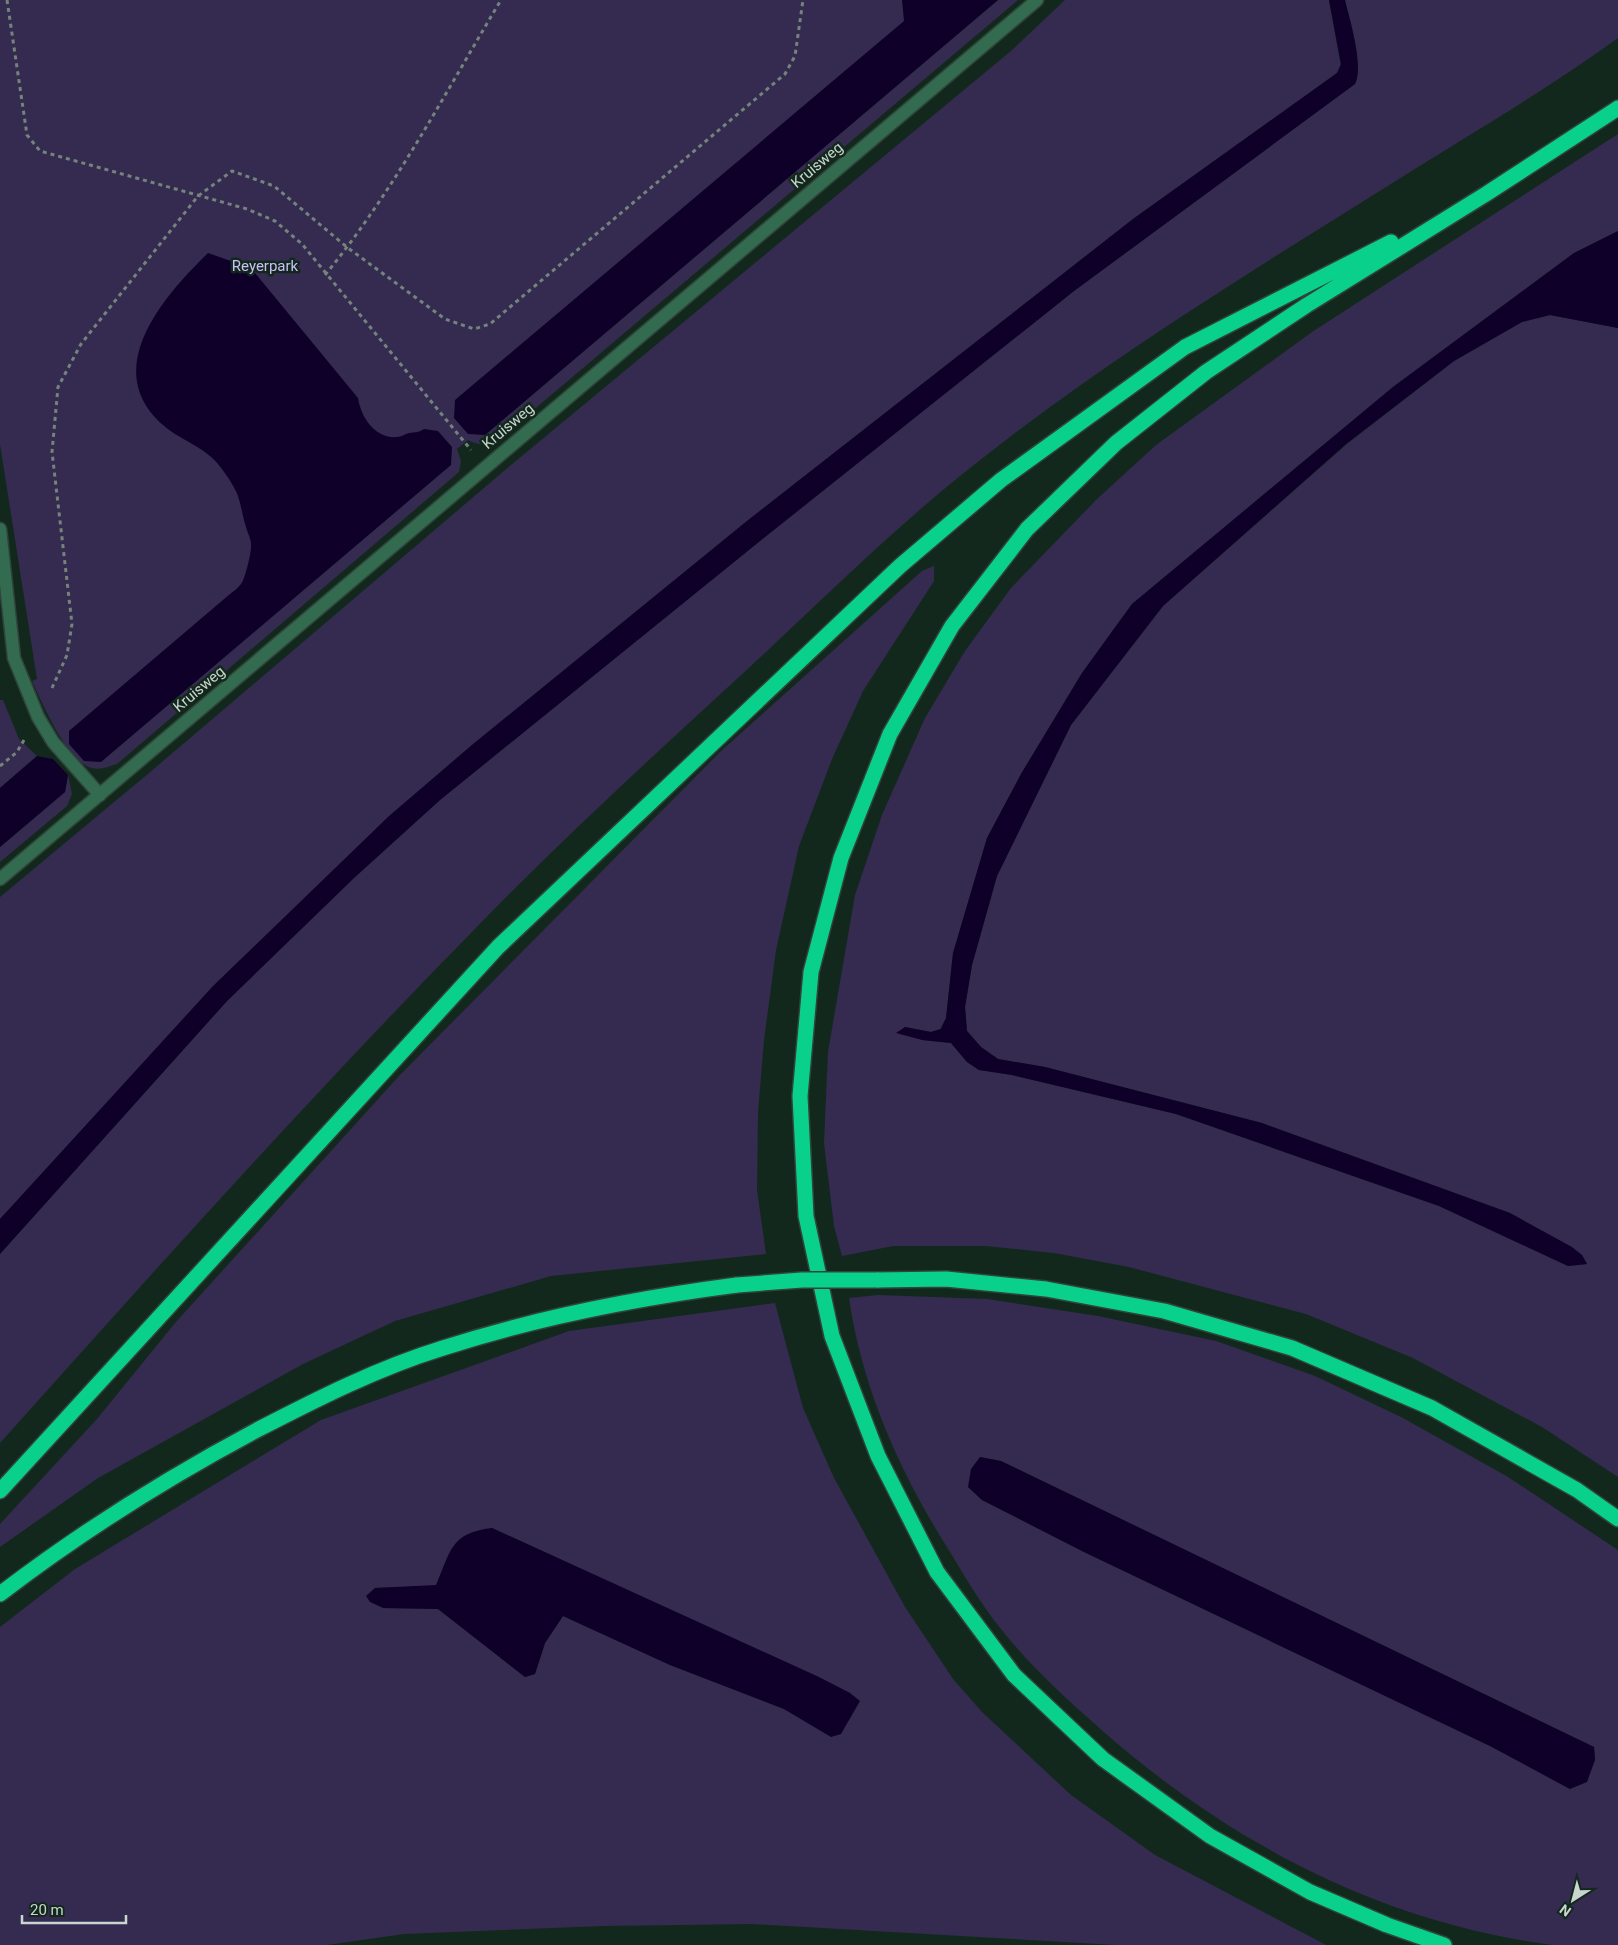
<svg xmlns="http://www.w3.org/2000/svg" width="1618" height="1945" font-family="Roboto,sans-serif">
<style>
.green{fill:#352b51;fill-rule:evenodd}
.water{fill:#0e0028}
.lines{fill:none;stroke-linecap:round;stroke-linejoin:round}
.minor-casing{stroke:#304439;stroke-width:15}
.highway-casing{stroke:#304439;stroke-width:18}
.path{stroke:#74847c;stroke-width:3;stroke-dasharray:4 4;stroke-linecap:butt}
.minor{stroke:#326b50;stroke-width:12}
.highway{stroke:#09d18c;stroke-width:15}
.highway-bridge-casing{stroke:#304439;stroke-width:18;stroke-linecap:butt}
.highway-bridge{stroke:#09d18c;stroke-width:15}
.labels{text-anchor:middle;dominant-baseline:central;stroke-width:5;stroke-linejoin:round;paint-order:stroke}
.street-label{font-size:15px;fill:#c9d5ce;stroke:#13281d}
.park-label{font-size:15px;fill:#cabef9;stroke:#13281d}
</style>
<rect width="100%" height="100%" fill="#13281d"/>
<path class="green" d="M0,0h957l-472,435 513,-435h20l-519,439c-12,7 -19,7 -31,1l-11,9 4,12 -2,11 -342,292c-10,3 -16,6 -25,4 -25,-5 -50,-66 -60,-87l5,-2 -37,-235z
M1065,0h264l12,67 -4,6 -204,146 -386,302 -275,224 -84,72 -388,402v-322l149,-124 362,-308 500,-414z
M1345,0h273v38c-65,47 -132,87 -200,129 -156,98 -315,193 -458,309 -73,59 -139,125 -208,189 -96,88 -192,176 -282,269 -162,165 -316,337 -470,509v-189l227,-253 127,-123 86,-78 325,-263 309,-246 281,-207c9,-18 -5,-63 -10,-84z
M1618,134v97l-44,22 -181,134 -261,217 -50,69 -61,101 -34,64 -34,115 -7,65 -6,11 -9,3 -26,-5 17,13 29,3 16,19 12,8 33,5 164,39 263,92 129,60 19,-2 -5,-9 -72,-42 -248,-90 -217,-56 -47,-8 -17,-12 -14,-16 -2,-24 7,-42 25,-89 74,-151 92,-119 184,-162 107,-83 68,-39 28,-7 68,13v1149l-76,-50 -129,-69 -107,-44 -177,-47 -75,-14 -68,-7h-93l-51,10 -8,-30 -10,-83 4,-91 27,-157 27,-80 43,-97 40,-67 46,-63 85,-88 60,-55 156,-113z
M934,566v15l-71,110 -31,68 -33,87 -23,104 -12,90 -6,72 -1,78 9,64 -215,22 -156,45 -92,43 -205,114 -98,69v-23l97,-105 78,-96 224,-247 322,-325 201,-180z
M0,700h3l16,39 18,17 -37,32z
M68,775l4,19 -5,12 -67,56v-15l65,-55z
M878,1295l109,4 111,17 118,25 99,35 88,42 105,59 110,73v395c-21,0 -44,0 -65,0 -178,-23 -336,-109 -467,-229 -36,-32 -72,-67 -100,-107 -15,-21 -27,-43 -41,-65 -47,-76 -83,-157 -96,-246zM980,1457l21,4 593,286 1,13 -25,29 -80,-43 -406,-194 -102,-52 -14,-13z
M775,1303l28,105 31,70 71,129 48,72 29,33 89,83 84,60 171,90h-210l-364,-21 -149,2 -199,8 -77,11h-327v-318l75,-58 246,-149 248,-89zM492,1528l358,165 -19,43 -47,-27 -114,-44 -107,-49 -18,27 -10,31 -10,3 -87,-68 -55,-1 -8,-20 61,-2z"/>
<path class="water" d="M902,0h96l-513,435 -17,-1 -14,-16 1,-18 449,-379z
M1329,0h16c5,21 19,66 10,84l-281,207 -309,246 -325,263 -86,78 -127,123 -227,253v-35l213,-233 175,-169 84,-72 275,-224 386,-302 204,-146 4,-9z
M1618,231v97l-68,-13 -28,7 -68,39 -108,83 -183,162 -92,119 -74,151 -25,89 -7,42 2,24 14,16 17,12 47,8 217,56 248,90 62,34 10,8 5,9 -19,2 -129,-60 -263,-92 -164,-39 -33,-5 -12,-8 -16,-19 -29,-3 -26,-7 9,-6 26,5 10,-3 5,-11 7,-65 34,-115 34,-64 61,-101 50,-69 261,-217 181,-134z
M208,253l43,15 107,130c3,19 17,41 39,39 4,0 8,-3 12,-4 6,-1 9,0 15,-4l14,2 14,16 -1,18 -350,297 -17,-1 -15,-17v-13l161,-137c4,-3 8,-6 11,-10 4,-5 11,-33 10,-40 0,-4 -2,-8 -3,-11 -5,-13 -6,-25 -10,-37 -4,-11 -13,-23 -20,-32 -15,-18 -38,-24 -55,-39 -64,-56 1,-129 45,-172z
M37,756l16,3 15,16 -3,17 -65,55v-59z
M980,1457l21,4 593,286 1,13 -8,22 -17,7 -80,-43 -406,-194 -102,-52 -14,-13 3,-18z
M492,1528l327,149 31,16 10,8 -19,33 -10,3 -47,-28 -114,-44 -107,-49 -18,27 -10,31 -10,3 -87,-68 -55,-1 -13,-6 -4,-6 9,-8 61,-3c15,-34 14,-52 56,-57z"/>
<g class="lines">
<g class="minor-casing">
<path id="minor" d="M0,529l14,129 24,59 15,25 47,53
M0,879l1037,-879"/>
</g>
<g class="highway-casing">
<path id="highway" d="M877,1280l69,-1 100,10 118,22 128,37 140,60 145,82 41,29
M0,1491l498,-544 402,-381 101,-86 184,-133 206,-105
M0,1594c81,-62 167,-116 257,-164 60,-31 121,-62 186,-82 96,-31 194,-50 294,-63
M1444,1945l-57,-20 -77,-33 -100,-56 -107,-77 -89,-84 -77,-103 -59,-116 -46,-120 -26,-120 -6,-120 11,-124 30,-114 49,-124 62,-108 75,-97 89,-86 90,-71 101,-67 179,-111 132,-86"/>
</g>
<path class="path" d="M7,0l20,135 13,16 207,58 28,12 27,23 169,206
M325,275c69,-84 120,-182 176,-275
M52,688l15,-33 5,-31 -20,-172 6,-65 23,-43 117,-148 34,-25 42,15 74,62 97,71 29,10 16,-5 295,-250 10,-18 8,-56
M0,766l17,-14 7,-12"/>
<use href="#minor" class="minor"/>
<use href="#highway" class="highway"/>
<g class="highway-bridge-casing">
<path id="highway-bridge" d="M737,1285l65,-5h75"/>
</g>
<use href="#highway-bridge" class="highway-bridge"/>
</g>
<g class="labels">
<g class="street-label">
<text transform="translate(817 165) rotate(-40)">Kruisweg</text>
<text transform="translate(508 426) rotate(-40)">Kruisweg</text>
<text transform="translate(199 689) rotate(-40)">Kruisweg</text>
</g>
<g class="park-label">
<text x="265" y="266">Reyerpark</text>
</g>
</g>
<g transform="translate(1573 1900) rotate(216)" stroke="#13281d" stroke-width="4" paint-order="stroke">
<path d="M0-4L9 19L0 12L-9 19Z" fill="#c9d5ce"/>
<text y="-8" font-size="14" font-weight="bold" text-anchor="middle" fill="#c9d5ce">N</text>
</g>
<path d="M22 1915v8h104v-8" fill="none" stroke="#c9d5ce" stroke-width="2.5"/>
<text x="30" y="1915" font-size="15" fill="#c9d5ce" stroke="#13281d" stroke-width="4" paint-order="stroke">20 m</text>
</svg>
